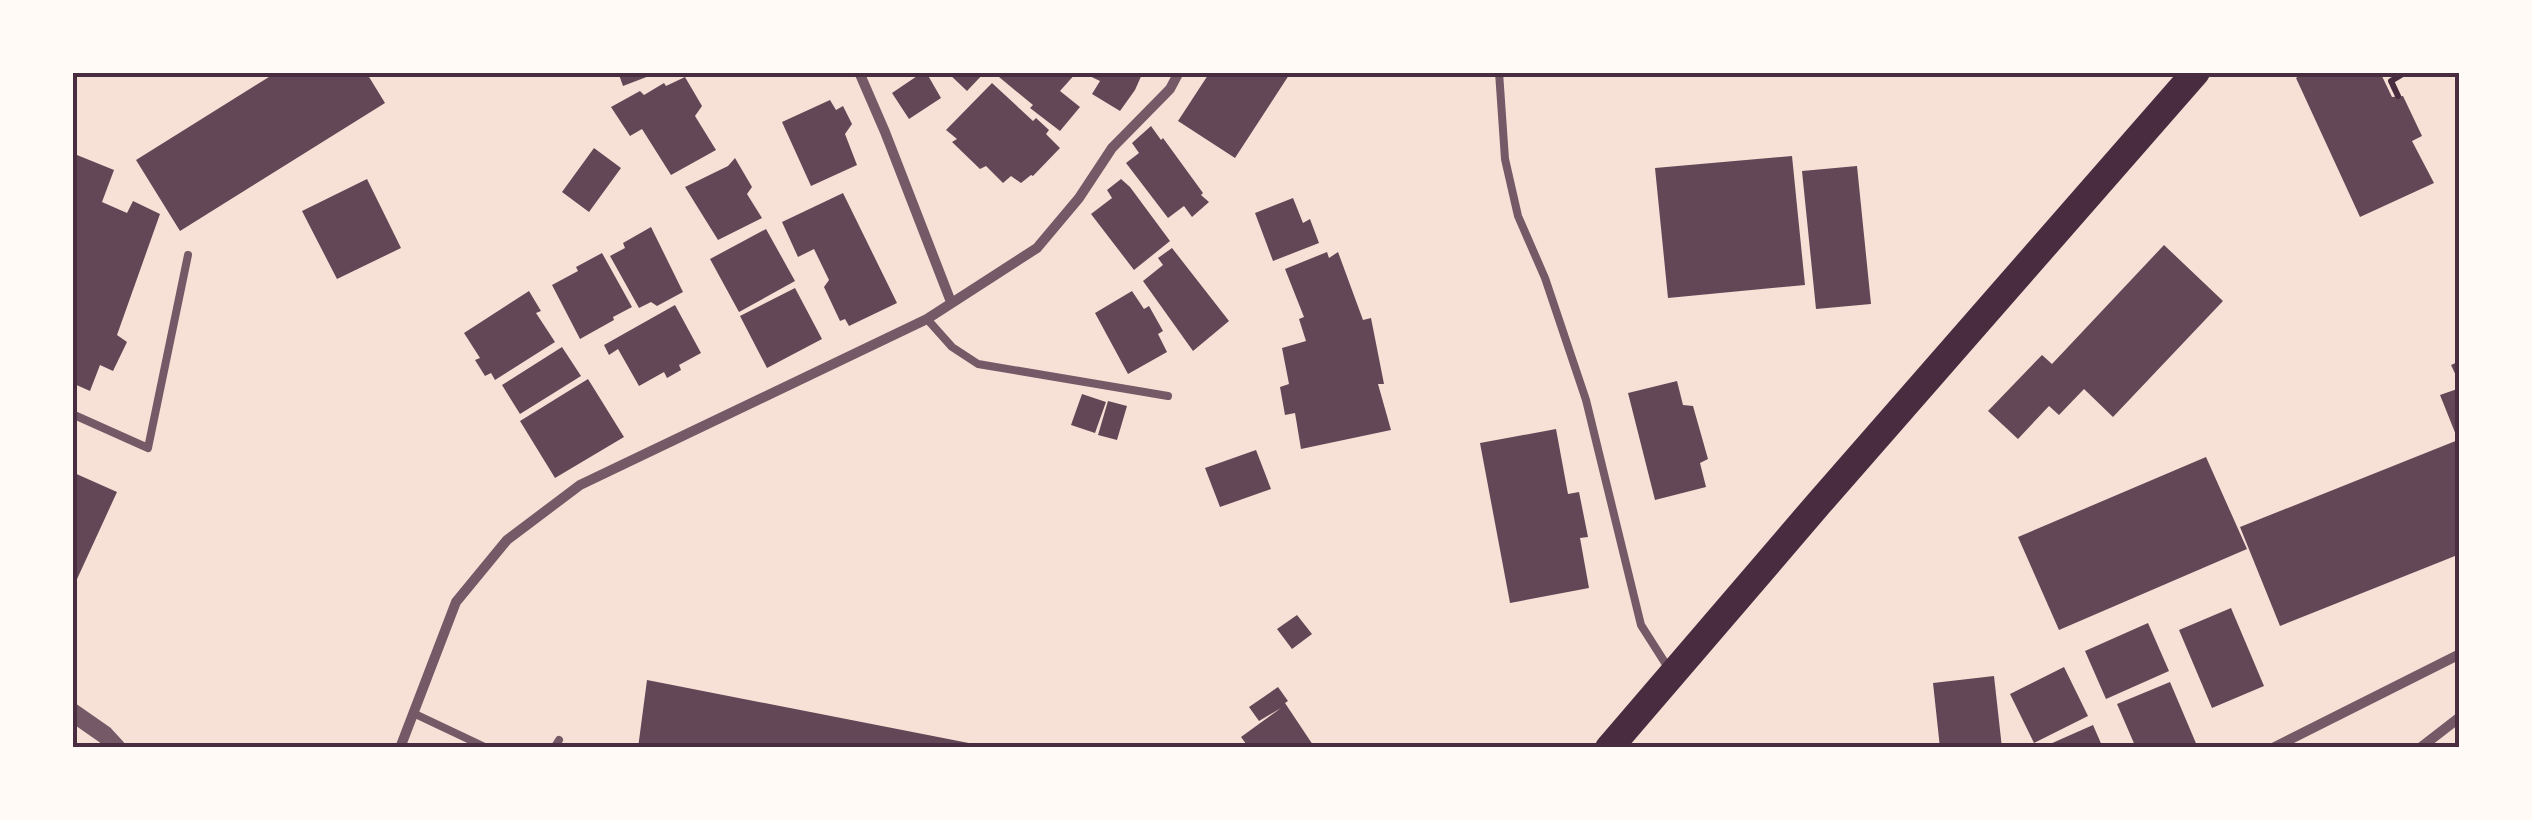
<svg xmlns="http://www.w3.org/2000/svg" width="2532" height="820" font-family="'Source Sans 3',sans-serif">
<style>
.building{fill:#644757}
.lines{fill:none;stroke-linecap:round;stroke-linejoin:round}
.path{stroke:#4a2c40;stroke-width:6}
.service{stroke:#755966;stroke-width:8}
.minor{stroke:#755966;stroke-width:10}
.tertiary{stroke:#755966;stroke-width:18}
.trunk{stroke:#4a2c40;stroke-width:28}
.neatline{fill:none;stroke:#4a2c40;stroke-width:4}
</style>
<rect width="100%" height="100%" fill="#f7e1d7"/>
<path class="building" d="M277,72h89l19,31 -205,128 -44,-71z
M618,72h39v1l-34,13z
M923,72h3l15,26 -32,21 -17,-26z
M947,72h38l-18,19z
M993,72h84l-17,19 20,16 -20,24 -30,-23 3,-3z
M1081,72h62l-8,18 -15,21 -28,-17 8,-13z
M1210,72h81l-56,86 -57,-37z
M2305,72h75l12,25 11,-1 19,40 -10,5 22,42 -74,34 -64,-139z
M685,77l17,29 -7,10 21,34 -45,25 -29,-46 -12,7 -19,-29 29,-16 4,4 20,-12 2,3z
M992,83l41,38 3,-3 13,12 -3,4 14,14 -27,28 -2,-1 -10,8 -10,-7 -8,7 -17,-17 -6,3 -28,-27 5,-3 -11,-9z
M830,100l6,10 7,-4 9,18 -7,10 12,31 -46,21 -29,-64z
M1151,126l10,14 2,-2 40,55 -2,2 8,7 -17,15 -8,-11 -16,12 -42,-55 13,-10 -7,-10z
M594,148l27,20 -32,44 -27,-20z
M72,153l42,17 -12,32 25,11 6,-12 27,13 -43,121 10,7 -14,29 -13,-6 -10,26 -18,-8z
M1792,156l13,129 -137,13 -13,-130z
M735,158l17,29 -5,7 15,24 -44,22 -33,-53 43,-21z
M1857,166l14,138 -55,5 -14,-138z
M367,179l34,69 -64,31 -35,-68z
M1121,179l9,8 40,54 -36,29 -43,-56 21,-16 -5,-8z
M843,193l54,110 -48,23 -4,-7 -5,2 -16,-34 5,-7 -15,-31 -16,8 -16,-35z
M1293,198l10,25 7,-4 9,24 -46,18 -18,-48z
M651,227l32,65 -26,14 -6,-4 -12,6 -29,-52 15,-8 -2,-5z
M766,229l29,52 -56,31 -29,-53z
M2164,245l59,56 -110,116 -29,-28 -25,26 -10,-9 -31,33 -30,-28 54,-56 10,9z
M1172,248l57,73 -36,30 -50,-70 20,-16 -5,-7z
M1327,252l2,6 9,-6 25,68 8,-2 13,66h-6l13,46 -90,19 -6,-36 -10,2 -5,-28 9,-3 -7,-36 24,-7 -7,-22 5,-2 -19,-48z
M602,253l30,54 -19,10 1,3 -34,19 -28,-54 26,-14 -2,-4z
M795,288l27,51 -55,29 -27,-52z
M529,291l12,20 -5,2 19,29 -60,38 -4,-7 -6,3 -10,-16 5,-2 -16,-25z
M1132,291l12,18 5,-3 14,25 -5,3 9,18 -39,22 -33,-61z
M675,305l26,48 -22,12 2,5 -14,8 -3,-6 -25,14 -21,-37 -9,6 -5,-10z
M562,347l19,29 -61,38 -18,-29z
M2460,361v23l-9,-19z
M588,379l36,58 -69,41 -35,-57z
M1677,381l6,24 10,1 15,53 -8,4 6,24 -51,13 -27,-107z
M2460,388v166l-180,72 -40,-99 218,-87 -18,-45z
M1082,394l24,8 -11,31 -24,-8z
M1108,401l19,5 -10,34 -19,-5z
M1556,429l12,65 11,-2 9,45 -8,1 9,50 -79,15 -30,-160z
M1256,450l15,39 -51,18 -15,-39z
M2206,457l41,92 -188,81 -41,-93z
M72,472l45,20 -45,98z
M2231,608l33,78 -52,22 -33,-78z
M1297,615l15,19 -20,15 -15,-20z
M2148,623l21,48 -63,28 -21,-48z
M2064,667l24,49 -54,27 -24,-49z
M1994,676l8,72h-62l-7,-65z
M647,680l337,66v2h-346z
M2170,682l28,66h-62l-19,-44z
M1278,687l10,14 -3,2 30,45h-66l-8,-11 40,-29 -22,13 -10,-14z
M2093,725l10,23h-62z"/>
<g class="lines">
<path class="path" d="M2398,96l-7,-15 15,-9"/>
<path class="service" d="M1499,72l6,87 13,57 27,62 41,122 55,225 28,44
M927,319l25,28 26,17 190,32
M72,414l76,34 40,-193
M413,713l74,35
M554,748l5,-8"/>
<path class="minor" d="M859,72l26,60 66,170
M400,748l56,-146 51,-62 73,-55 347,-166 110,-71 42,-50 33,-50 58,-59 9,-17
M2273,748l187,-94
M2420,748l40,-31"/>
<path class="tertiary" d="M72,712l33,23 12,13"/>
<path class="trunk" d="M1609,748l211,-246 376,-430"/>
</g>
<rect width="2532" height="820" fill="none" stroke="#fffaf5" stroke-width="150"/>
<rect x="75" y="75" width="2382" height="670" class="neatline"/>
</svg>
